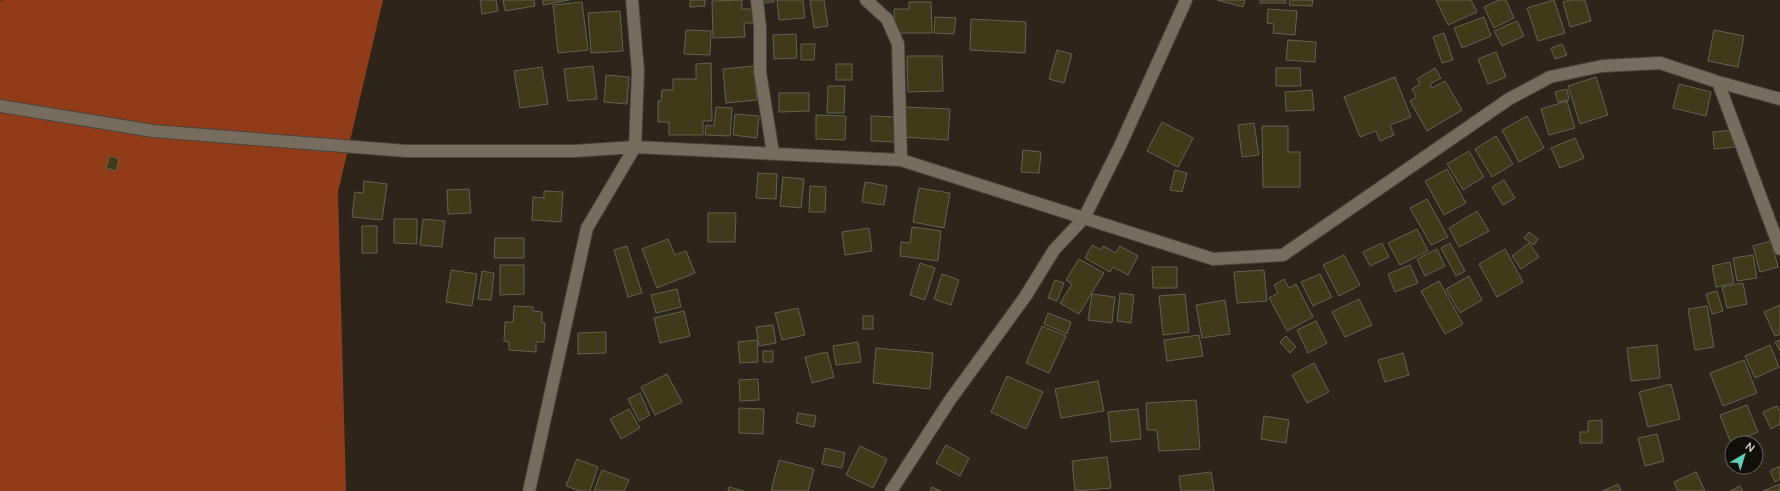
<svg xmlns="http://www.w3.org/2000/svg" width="1780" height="491" font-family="'Nunito Sans',sans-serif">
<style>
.forest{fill:#923b19}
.building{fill:#403a19;stroke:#646252}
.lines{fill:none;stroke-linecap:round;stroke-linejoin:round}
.street-casing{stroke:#494339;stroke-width:14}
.street{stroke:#766d5f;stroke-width:12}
</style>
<rect width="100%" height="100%" fill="#2d2519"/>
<path class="forest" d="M3,0h380l-45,192 8,299h-346v-490z"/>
<path class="building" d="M480,0h16l2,11 -16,3z
M503,0h31l1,6 -30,5z
M543,0h26l-26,5z
M690,0h15v6l-15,1z
M742,0v9h10l1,14h-9l1,14 -32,1 -1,-37z
M761,0h13v2l-12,1z
M777,0h26l2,18 -26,2z
M810,0h14l4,26 -14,2z
M1217,0h28l-2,7z
M1260,0h26v3h-26z
M1290,0h23l-1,6 -23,-1z
M1436,0h35l6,12 -29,13z
M1499,0h7l8,18 -20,10 -10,-21z
M1554,0l11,33 -27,8 -11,-33z
M1570,0h15l6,21 -21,6 -7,-25z
M582,2l6,48 -30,3 -5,-48z
M909,2h22l1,31h-37l-1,-24h15z
M1268,9l29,2 -2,24 -22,-2 1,-9 -7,-1z
M620,11l3,40 -32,2 -3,-40z
M935,17l21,1 -2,16 -20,-1z
M1484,17l7,19 -29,12 -8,-20z
M971,19l55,3 -1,31 -55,-3z
M1517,21l7,15 -22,10 -8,-15z
M686,30l25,1 -1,24 -26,-1z
M1714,30l30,6 -6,31 -30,-6z
M1444,33l9,27 -11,3 -9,-26z
M796,34l1,24 -23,1 -1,-24z
M1288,40l28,2 -1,20 -29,-2z
M801,44h14l-1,16h-13z
M1562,44l5,11 -12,4 -4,-11z
M1057,50l15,4 -8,29 -15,-4z
M1496,52l10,25 -18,7 -10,-25z
M907,56h35l1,35 -35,1z
M711,63l1,58h-9v14h-34v-13h-11v-21h3l1,-11h11v-11h23v-15z
M836,64h16v16h-16z
M593,66l4,33 -29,2 -4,-32z
M754,66l3,34 -31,3 -3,-34z
M542,67l6,37 -28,4 -6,-37z
M1276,68h24l1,18h-25z
M1435,68l6,10 -11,6 2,4 13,-7 17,29 -35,21 -17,-30 6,-4 -4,-8 8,-5 -3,-5z
M606,75l23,2 -2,27 -23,-2z
M1395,77l16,40 -21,8 4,10 -14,6 -4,-10 -16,6 -16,-40z
M1596,77l12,38 -28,9 -12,-38z
M1679,84l32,8 -5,24 -33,-8z
M828,86h17l-1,27h-17z
M1567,89l2,11 -11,2 -3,-10z
M1312,90l2,20 -28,1 -1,-19z
M779,93h30v18l-30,1z
M1567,101l8,27 -26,7 -8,-26z
M716,107l16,1 -2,28 -25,-1 1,-10 8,1z
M906,107l44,2 -2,31 -44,-3z
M735,114l24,2 -2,22 -24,-3z
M816,115l30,1 -1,24 -29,-1z
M871,116l27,1 -1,25 -26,-1z
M1527,116l17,32 -25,14 -17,-32z
M1162,122l31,16 -15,29 -31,-16z
M1254,123l5,32 -17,2 -4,-32z
M1262,126h26v26h12v35h-37z
M1733,130l2,17 -21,2 -1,-17z
M1496,136l17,28 -21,13 -17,-28z
M1575,138l9,20 -24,10 -9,-20z
M1023,150l18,2 -2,21 -18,-1z
M1469,151l15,26 -21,13 -16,-26z
M110,156l9,3 -3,12 -10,-3z
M1447,169l19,34 -22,12 -19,-34z
M1175,170l12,3 -5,19 -12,-2z
M758,173l19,1 -1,25 -20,-1z
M783,177l21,2 -3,29 -21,-2z
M1504,180l11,18 -12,7 -11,-18z
M364,181l23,3 -5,36 -30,-3 3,-25 8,1z
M865,182l22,4 -3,19 -22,-3z
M810,186l16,1 -1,25h-16z
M919,188l31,5 -6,35 -31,-6z
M469,189l2,24 -23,1 -1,-24z
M544,191l19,1 -2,30 -29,-2 1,-23 11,1z
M1427,199l21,38 -17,8 -21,-37z
M1477,211l12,20 -30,16 -10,-19z
M708,213h28l-1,29h-27z
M394,219h23v25l-23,-1z
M423,219l22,2 -3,26 -22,-2z
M362,226h15v27h-15z
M912,227l29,4 -3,30 -38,-5 1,-14 9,1z
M869,228l3,23 -27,4 -3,-23z
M1417,229l11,22 -28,14 -12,-22z
M1529,232l9,7 -4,6 -10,-7z
M495,238h29v20h-30z
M668,239l7,16 11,-4 9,22 -38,15 -15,-39z
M1771,241l7,26 -18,5 -7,-26z
M1382,243l7,14 -19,9 -7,-14z
M1450,243l15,28 -9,5 -15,-28z
M1529,243l10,14 -18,12 -9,-13z
M1092,245l9,5 2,-4 13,7 4,-7 18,10 -10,19 -15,-8 -3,5 -25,-14z
M627,246l15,47 -14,4 -14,-47z
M1437,249l8,17 -20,10 -8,-17z
M1505,249l18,33 -26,15 -18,-33z
M1344,255l16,30 -21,11 -16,-31z
M1753,255l4,23 -20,3 -4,-23z
M1079,259l25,14 -25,41 -19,-11 12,-19 -6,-4z
M1730,262l4,21 -18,4 -4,-21z
M920,263l15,5 -10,32 -15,-5z
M500,265h24v29l-24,1z
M1410,265l8,18 -23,9 -7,-18z
M1152,267h25v21h-24z
M451,270l26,4 -5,32 -26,-4z
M1264,270l3,31 -30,2 -3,-31z
M482,271l12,2 -3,27 -13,-1z
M942,274l17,6 -8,25 -17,-6z
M1320,274l12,23 -19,9 -12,-24z
M1469,276l13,24 -22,13 -14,-24z
M1284,279l5,9 7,-4 17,33 -26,14 -18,-33 9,-5 -4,-8z
M1055,280l9,3 -7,18 -9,-3z
M1439,281l24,43 -18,10 -24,-43z
M1743,283l4,21 -20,4 -5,-21z
M677,289l4,18 -25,6 -5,-18z
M1717,291l6,20 -11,3 -6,-20z
M1120,293l14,2 -3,28 -14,-2z
M1092,294l23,3 -3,26 -24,-3z
M1185,294l4,38 -26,3 -4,-39z
M1359,299l13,26 -27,12 -13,-25z
M1225,300l5,34 -28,4 -6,-33z
M1780,305v29l-5,2 -11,-24z
M514,306l19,1v4l9,1v11h3l-1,19h-8v10l-27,-2v-8l-5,-1 1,-19h8z
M1707,306l7,41 -19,3 -7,-41z
M798,308l7,27 -23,5 -7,-27z
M684,311l6,25 -30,7 -6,-25z
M1048,313l23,9 -4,12 -23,-10z
M863,316h10v13h-10z
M1316,321l11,22 -19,10 -11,-23z
M773,325l3,18 -17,3 -3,-19z
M1042,326l24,10 -17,37 -23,-10z
M606,332v21l-28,1v-21z
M1199,335l4,21 -36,5 -3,-21z
M1286,336l10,11 -6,6 -10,-11z
M757,340l1,22 -18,1 -2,-21z
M1780,340v11l-5,-9z
M858,342l3,20 -25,3 -3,-19z
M1657,345l3,33 -29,3 -4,-33z
M1770,345l9,22 -24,11 -10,-22z
M876,348l57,5 -3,36 -57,-6z
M763,351h10v11h-10z
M827,352l7,25 -22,6 -7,-26z
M1403,353l6,22 -24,7 -7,-22z
M1744,360l13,33 -34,13 -13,-33z
M1314,363l15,29 -22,11 -15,-28z
M667,374l15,28 -27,13 -14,-28z
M1007,376l36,16 -17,37 -35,-17z
M758,379l1,21 -19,1 -1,-21z
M1098,381l6,30 -43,7 -6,-29z
M1671,384l9,35 -32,8 -9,-35z
M640,393l10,22 -11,6 -11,-22z
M1196,400l4,49 -41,2 -2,-21h-10l-1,-27z
M1747,405l11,27 -27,11 -11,-28z
M1777,406l3,5v13l-9,5 -8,-17z
M739,408l25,1 -1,25 -24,-1z
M629,409l11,19 -19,11 -11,-20z
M1138,409l3,30 -30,3 -3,-30z
M798,413l18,3 -2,11 -18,-4z
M1264,416l25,4 -3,23 -25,-4z
M1602,420v23h-22v-11h8v-11z
M1657,434l7,27 -19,5 -7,-28z
M946,445l23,13 -9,18 -24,-13z
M860,446l27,13 -14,29 -27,-13z
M825,448l20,5 -3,15 -20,-4z
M1107,457l4,31 -36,3 -3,-30z
M577,459l21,8 -8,24h-10l-14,-5z
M779,460l35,9 -6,22h-37z
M1780,466v13l-5,3 -5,-11z
M602,470l27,10 -5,11h-30z
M1211,472l3,19h-33l-2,-15z
M1696,472l9,19h-27l-4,-9z
M1618,484l3,7h-18z
M1780,484v7h-17z
M1740,486l3,5h-13z
M729,487l15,4h-16z
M932,487l9,4h-11z"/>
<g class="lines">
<g class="street-casing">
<path id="street" d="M757,0l3,27v45l13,81
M866,0l21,19 11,25 3,116
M1718,82l62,167
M0,106l153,25 253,20h169l60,-4 266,13 312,99 70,-4 226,-156 41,-22 52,-11 58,-3 58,19 62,17
M529,491l58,-263 48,-81 3,-76 -6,-71
M891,491l59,-91 75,-103 29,-47 30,-32 36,-72 66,-146"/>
</g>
<use href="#street" class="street"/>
</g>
<g transform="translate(1744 455) rotate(38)"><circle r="19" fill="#120f0a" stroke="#64605a"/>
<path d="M0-3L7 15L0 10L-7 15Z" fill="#5eceb8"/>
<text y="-6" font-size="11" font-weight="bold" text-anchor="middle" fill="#ded9d1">N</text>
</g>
</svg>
